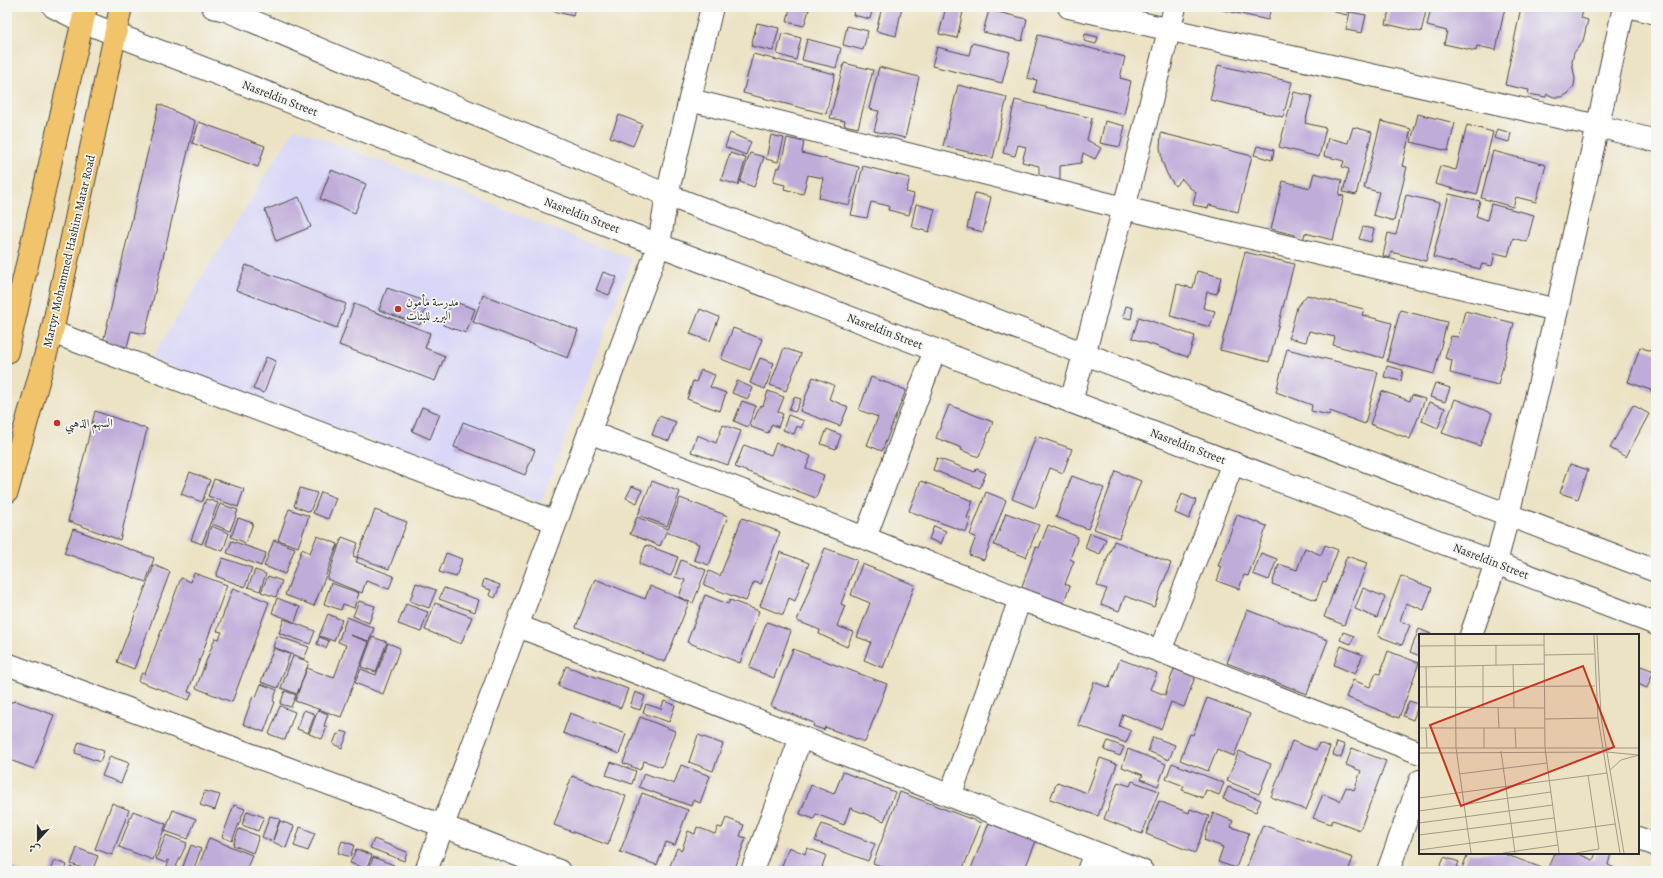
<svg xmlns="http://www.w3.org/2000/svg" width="1663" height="878" font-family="Alegreya,Amiri,serif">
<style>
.built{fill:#d9d7f7}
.building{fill:#bfacd9}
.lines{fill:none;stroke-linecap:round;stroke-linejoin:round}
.minor-casing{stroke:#484742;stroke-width:24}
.tertiary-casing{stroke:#484742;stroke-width:24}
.primary-casing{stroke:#484742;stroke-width:24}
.minor{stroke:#fff;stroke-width:22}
.tertiary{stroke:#fff;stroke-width:22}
.primary{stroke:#f1c36a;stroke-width:22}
.poi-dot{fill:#c8321e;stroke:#f6f6f2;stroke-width:1.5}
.labels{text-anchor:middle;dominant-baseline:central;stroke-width:3.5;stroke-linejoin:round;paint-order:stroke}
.street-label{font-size:12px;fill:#2b2b2b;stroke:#f6f6f2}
.poi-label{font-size:12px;fill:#2b2b2b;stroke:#f6f6f2;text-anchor:start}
.inset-road{fill:none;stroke:#9f9987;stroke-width:1}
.view{fill:#c8321e;fill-opacity:0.15;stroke:#c8321e;stroke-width:2}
.inset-edge{fill:none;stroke:#2b2b2b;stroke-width:2}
</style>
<rect width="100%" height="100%" fill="#f6f6f2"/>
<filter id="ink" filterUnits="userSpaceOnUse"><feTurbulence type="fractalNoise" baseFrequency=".025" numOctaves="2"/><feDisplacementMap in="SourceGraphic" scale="8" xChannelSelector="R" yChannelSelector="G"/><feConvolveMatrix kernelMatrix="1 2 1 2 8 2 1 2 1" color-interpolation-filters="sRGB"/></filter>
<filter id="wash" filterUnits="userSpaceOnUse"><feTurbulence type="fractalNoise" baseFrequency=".012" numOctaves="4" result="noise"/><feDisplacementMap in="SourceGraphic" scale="16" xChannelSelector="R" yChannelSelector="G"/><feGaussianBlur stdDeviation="0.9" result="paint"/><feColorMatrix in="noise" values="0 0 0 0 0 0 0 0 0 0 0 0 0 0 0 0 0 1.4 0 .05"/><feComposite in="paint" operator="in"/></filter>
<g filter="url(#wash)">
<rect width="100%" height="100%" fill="#ece3c4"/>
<path class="built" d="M295,128l337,131 -91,244 -390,-144z"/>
<g id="blocks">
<path class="building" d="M550,7h25l-2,9 -24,-6z
M790,7l19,3 -5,16 -17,-4z
M855,7h18l-3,12 -17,-4z
M877,7h25l-6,29 -20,-5 5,-20 -5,-2z
M946,7h18l-7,31 -18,-4z
M1209,7h62l-3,13z
M1335,7h13l-1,8 -13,-3z
M1390,7h37l-6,25 -35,-8z
M1431,7h74l-9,43 -19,-4 -1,5 -32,-7 3,-13 -20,-5z
M1521,7h43l19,4 -2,7 7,2 -5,21 -9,12 -2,9 3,17 -1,7 -5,7 -7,4h-8l-7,-3 -1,3 -18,-3 1,-4 -24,-5z
M989,10l38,9 -5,22 -39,-9z
M1350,12l16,3 -4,18 -16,-3z
M757,23l22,5 -6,23 -22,-5z
M847,26l21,5 -5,19 -20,-5z
M782,33l19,5 -5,22 -19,-6z
M1085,34l13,3 -2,7 -12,-3z
M1038,35l87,22 -5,21 11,3 -7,33 -90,-22 3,-12 -10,-2z
M807,39l34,9 -5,20 -34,-8z
M972,43l38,9 -8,31 -70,-17 5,-19 32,8z
M753,54l82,20 -9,40 -83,-21z
M844,63l29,7 -15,58 -14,-3 1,-4 -15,-3z
M1218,65l74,17 -9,35 -73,-17z
M879,67l40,10 -14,61 -31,-7 5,-20 -10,-2z
M958,85l49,12 -14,61 -50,-12z
M1294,92l18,4 -7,27 21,5 -7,29 -40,-10z
M1015,100l77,18 -5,22 14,8 -6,11 -12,-6 -2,10 -21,3v14l-21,-1v-13l-17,-4 4,-15 -8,-2 -3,11 -12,-3z
M159,104l36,17 -50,213 -14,-3 -4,16 -24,-5z
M1418,114l37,9 -7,28 -37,-9z
M619,115l23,9 -9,22 -23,-9z
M1105,121l20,5 -5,21 -20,-4z
M1381,121l30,8 -9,37 5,1 -13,54 -21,-6 6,-23 -15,-4z
M199,122l66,24 -7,21 -66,-24z
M1467,125l26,7 -16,63 -42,-11 5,-18 16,4z
M1353,127l19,5 -16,63 -13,-3 6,-23 -7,-2 2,-6 -20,-5 4,-18 20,5z
M1497,129l14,4 -2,9 -15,-4z
M730,133l21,9 -5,13 -21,-8z
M1161,133l91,23 -14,56 -29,-7 -1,3 -15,-3 3,-13 -6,-4 -8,-9 -7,7 -8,-12 -5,-13 -2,-14z
M771,135l13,3 -6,24 -12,-3z
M787,138l17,4 -2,11 57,14 -10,38 -30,-7 4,-20 -15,-3 -5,19 -19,-5 1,-4 -12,-3 4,-15 3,1z
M1257,146l17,4 -2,10 -18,-5z
M1493,151l53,14 -10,37 -20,-5 -3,10 -32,-9z
M730,153l16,5 -8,27 -17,-5z
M750,153l14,4 -10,30 -14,-5z
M863,166l47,12 -4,14 8,2 -5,21 -21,-5 1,-4 -18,-4 -4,16 -16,-3z
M331,170l35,14 -11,29 -35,-14z
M1314,173l28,7 -3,15 5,1 -11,44 -28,-7 -2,8 -9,-3 1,-3 -24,-6 12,-48 27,7z
M975,193l16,4 -8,35 -16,-4z
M1449,194l31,7 -4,15 11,4 4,-16 43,11 -7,27 -14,-4 -5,18 -13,-3 -3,13 -10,-2 -2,5 -47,-12z
M1406,195l34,8 -14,58 -35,-9 -1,6 -7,-2 5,-23 8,2z
M299,197l12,30 -35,14 -11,-31z
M916,204l19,5 -6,23 -18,-5z
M1363,227l11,2 -3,13 -12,-3z
M1245,252l49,12 -25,98 -49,-12z
M246,265l100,39 -9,24 -101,-38z
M1197,271l24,6 -4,17 -10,-2 -4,16 12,3 -5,16 -40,-11 7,-32 16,4z
M603,272l14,5 -8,18 -13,-5z
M387,288l41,14 -8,23 -41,-15z
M483,295l95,35 -10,28 -95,-36z
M1307,295l57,14 -2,6 30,8 -9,35 -50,-13 2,-8 -26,-6 -3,11 -17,-4 8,-31z
M452,301l23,8 -9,24 -23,-8z
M354,304l76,29 -5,15 20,8 -10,25 -96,-36z
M1126,306l7,2 -2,11 -8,-2z
M700,309l19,8 -9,24 -20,-7z
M1400,310l47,12 -13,52 -47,-13z
M1465,311l49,12 -16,62 -48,-12 2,-13 -7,-2 6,-22 7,1z
M1139,317l56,19 -7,21 -56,-19z
M733,328l29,11 -12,31 -29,-11z
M1640,347l16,6v39l-28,-10z
M784,348l17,6 -15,37 -16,-6z
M1287,349l91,23 -13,52 -35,-13 -1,4 -18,-4 1,-6 -36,-13z
M266,357l10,4 -12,32 -11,-4z
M760,358l14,5 -9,26 -15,-6z
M1387,366l16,4 -2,11 -17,-4z
M701,370l14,5 -5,12 16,6 -6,18 -33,-12 6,-18 3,1z
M813,377l21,8 -5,14 19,8 -8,19 -40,-15z
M871,377l35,13 -24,61 -15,-6 11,-28 -19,-7z
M737,381l16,7 -5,11 -16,-6z
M1435,383l15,5 -5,14 -15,-5z
M768,391l16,6 -6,15 5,2 -5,13 -6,-3 -4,9 -17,-6 9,-22 3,1z
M1382,391l28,10 2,-6 13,4 -15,40 -40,-15z
M794,397l7,2 -6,13 -6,-2z
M1455,399l37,14 -12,33 -38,-13z
M742,401l14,5 -8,21 -14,-6z
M1429,402l16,6 -7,20 -16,-7z
M949,405l44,17 -14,35 -18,-7 1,-2 -26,-10z
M1633,405l16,9 -23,43 -16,-9z
M422,407l18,7 -10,25 -18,-8z
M95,411l52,18 -27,111 -52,-19z
M788,415l16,6 -3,7 -4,-2 -3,8 -11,-4z
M659,416l17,6 -7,19 -17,-6z
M463,422l72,28 -10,25 -71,-28z
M723,425l18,6 -13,34 -37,-13 6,-17 19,8z
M827,429l14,6 -5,14 -15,-5z
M1036,436l36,13 -9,24 -13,-5 -15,40 -23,-9z
M776,443l35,13 -5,12 18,7 -8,23 -81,-31 9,-22 27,10z
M937,458l38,14 1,-3 10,4 -6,15 -47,-18z
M1570,464l18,6 -10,29 -18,-6z
M1116,471l25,10 -22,57 -25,-9z
M190,472l20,8 -8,22 -21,-8z
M1072,476l32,12 -16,41 -32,-12z
M214,479l30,10 -6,18 -30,-11z
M652,481l28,11 -13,34 -29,-11z
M921,481l52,20 -6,17 4,1 -5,13 -57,-21z
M632,486l10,4 -5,13 -11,-5z
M300,488l17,5 -7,19 -16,-6z
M321,492l15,6 -8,21 -15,-6z
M986,492l20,8 -22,60 -15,-5 7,-18 -6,-2z
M1182,494l14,6 -7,19 -14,-6z
M680,498l48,18 -19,49 -15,-5 5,-16 -33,-12 -6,14 -30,-12 7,-17 31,12z
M206,499l12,4 -16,41 -11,-4z
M220,504l18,6 -8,21 -18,-7z
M289,509l20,7 -11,31 -20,-7z
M375,510l32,12 -18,47 -32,-12z
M1006,513l33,12 -13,32 -32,-12z
M1237,515l30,11 -19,50 -4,-1 -5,14 -22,-8 5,-14 -4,-1z
M238,518l15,5 -7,20 -15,-6z
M742,518l38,14 -19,52 -7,-2 -8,19 -42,-16 5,-14 11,5z
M1048,525l30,12 -8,22 4,2 -9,23 5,2 -7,18 -42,-15 15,-42 3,1z
M211,526l18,7 -6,18 -18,-6z
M934,526l12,5 -5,13 -12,-5z
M73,529l81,29 -8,24 -82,-29z
M1090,533l16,6 -6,15 -15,-6z
M317,536l21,8 -24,62 -29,-11 17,-46 8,4z
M342,537l16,6 -5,13 5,2 -2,4 38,14 -5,13 -23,-8 -4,12 -35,-14z
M274,540l21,8 -10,26 -21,-8z
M232,541l34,12 -5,13 -34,-13z
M1114,541l57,22 -17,44 -29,-11 -6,15 -18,-7 6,-15 -10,-3z
M646,545l32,12 -7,19 -32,-12z
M1325,545l13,5 -12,32 -3,-1 -7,19 -44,-16 7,-20 18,6 8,-22 16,7z
M825,548l32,12 -16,44 4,2 -8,20 16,6 -6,15 -28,-13 1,-4 -23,-9z
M780,552l29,11 -14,38 -6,-3 -6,17 -23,-9z
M446,553l16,6 -6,18 -17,-5z
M1261,553l16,6 -8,21 -16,-6z
M1347,556l20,7 -23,62 -20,-8z
M223,558l29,10 -7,19 -29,-11z
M681,560l25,10 -13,33 -14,-6 6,-17 -10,-3z
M862,564l53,21 -32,83 -19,-8 7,-18 -14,-5 13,-34 -19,-8z
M154,565l16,7 -36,97 -17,-7z
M255,570l11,4 -6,17 -12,-4z
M194,573l33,12 -39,107 4,1 -3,7 -51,-19 4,-8 3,1 36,-96 10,4z
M268,576l14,5 -6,16 -15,-5z
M1401,576l31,12 -8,22 -18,-7 -6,18 10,4 -8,20 -24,-9z
M484,579l16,6 -5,13 -6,-3 2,-5 -9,-3z
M595,579l50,20 5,-13 39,16 -24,60 -89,-35z
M331,583l28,10 -5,15 -11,-4 -2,6 -17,-6z
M416,583l20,7 -7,18 -19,-7z
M233,588l36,14 -37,100 -36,-14 19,-50 4,1 3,-7 -5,-1z
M444,588l35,12 -4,12 -36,-13z
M1363,588l22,9 -8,21 -22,-9z
M705,595l23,9 2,-4 29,11 -19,52 -53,-21z
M277,598l23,9 -5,15 -23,-9z
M359,601l16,5 -6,17 -16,-7z
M435,603l37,14 -11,27 -36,-14z
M406,604l22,8 -7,20 -23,-8z
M1247,610l81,30 -21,54 -80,-31z
M328,614l14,6 -8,21 -15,-5z
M347,617l27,11 -5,13 -19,-6 19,7 -28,75 -46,-16 12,-33 27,10 12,-33 -8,-3z
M284,619l31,12 -5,13 -31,-11z
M767,622l24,9 -17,47 -25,-10z
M1419,629l12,5v1h-11v21l-10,-4z
M1343,632l11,4 -3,8 -11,-4z
M277,636l32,11 -5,12 -31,-12z
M319,637l10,4 -3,7 -9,-4z
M372,637l15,5 -11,30 -15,-5z
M388,643l12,5 -17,46 -28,-11 6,-14 15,6z
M1341,646l22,9 -8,19 -21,-9z
M274,648l16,6 -12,34 -17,-6z
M793,649l94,35 -22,58 -40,-15 -1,3 -11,-4 1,-3 -43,-17z
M1388,651l31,12 -20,55 -53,-21 7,-17 17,7 6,-14 4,1z
M293,656l16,6 -12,32 -16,-6z
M1120,659l37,14 -7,16 15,6 9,-26 21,8 -11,30 -13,-5 -10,27 -38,-15 -4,12 12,5 -5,12 -48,-18 16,-43 15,6z
M1638,665l16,6 -7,17 -9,-4z
M566,666l62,23 -7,19 -63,-22z
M261,684l16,6 -4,11 2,1 -11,30 -21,-8 10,-28 3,1z
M285,691l11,4 -5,12 -11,-3z
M635,692l10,4 -5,14 -10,-3z
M1207,698l43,16 -16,42 -17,-7 -9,22 -28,-11 10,-26 3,1z
M16,701l38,14 -20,54 -27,-10v-56z
M664,701l11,4 -6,17 -26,-9 3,-9 15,5z
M1409,701l10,3 -6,16 -10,-4z
M280,706l15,6 -10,28 -16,-6z
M304,710l11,4 -7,19 -11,-4z
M318,710l10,4 -4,12 3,1 -5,12 -13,-5z
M570,713l56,21 -7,20 -56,-21z
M640,717l35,14 -13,36 -18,-6 -4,9 -17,-7z
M341,731l7,2 -6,15 -9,-4 4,-10 2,1z
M698,735l25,9 -10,27 -24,-9z
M1153,737l22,8 -6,15 -21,-9z
M1108,741l16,6 -4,9 -16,-6z
M1292,741l24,9 3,-7 11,4 -24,63 -35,-13z
M79,742l25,9 -4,11 -25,-9z
M1337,742l8,3 -4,13 -8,-3z
M1352,748l34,13 -26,69 -27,-10 -2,4 -18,-6 10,-24 17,7 6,-14 8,3 7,-19 -15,-6z
M1128,749l38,15 -8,22 -17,-7 2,-4 -21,-8z
M1239,751l32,13 -12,30 -32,-13z
M110,756l19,7 -8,20 -19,-7z
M1100,758l17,6 -19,52 -48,-17 7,-17 30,11z
M611,762l25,9 -4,13 -26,-9z
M1172,763l52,20 -5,12 -13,-5 -3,8 -21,-8 2,-4 -18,-7z
M681,765l29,11 -10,27 -7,-3 -2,6 -52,-19 5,-14 30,11z
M843,772l52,20 -11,29 -34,-13 -6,17 -28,-11 -2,5 -14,-5 11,-29 23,9z
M572,776l54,20 -18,49 -54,-20z
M1132,781l27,10 -17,43 -38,-15 14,-37 12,4z
M1228,787l33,13 -5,12 -33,-13z
M205,791l15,4 -5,15 -15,-5z
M900,792l81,31 -19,48h-68l-21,-8z
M642,793l46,17 -13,35 -9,-3 -9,23 -37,-13z
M1159,801l30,12 1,-4 19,7 -14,37 -49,-19z
M112,803l17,7 -17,45 -17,-6z
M234,805l11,4 -13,32 -10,-4z
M173,810l23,9 -8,20 -23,-8z
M133,811l33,13 -13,36 -34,-13z
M247,811l17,6 -6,14 -16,-6z
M1213,813l20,8 -2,6 18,6 -13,35 -18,-6 5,-15 -19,-7z
M270,816l10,3 -7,21 7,-19 14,5 -8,22 -24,-11z
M726,818l18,7 -4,11 6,2 -12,33h-6l-8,-3 -1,3h-51l9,-23 5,2 6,-19 7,3 2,-7 18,7 3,-7 4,1z
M989,823l47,18 -10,25 2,5h-58z
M822,824l53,20 -7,17 -53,-20z
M1263,825l90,33 -5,13h-103z
M300,827l15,6 -7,18 -14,-5z
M239,829l20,7 -6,17 -20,-8z
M166,835l21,8 -13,28h-9l4,-10 -2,-1 -1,3 -10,-4z
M209,838l43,17 -6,16h-49z
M374,839l33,13 -3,9 -34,-13z
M342,841l12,4 -4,12 -12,-4z
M191,845l10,4 -8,22h-15l1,-3 3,1z
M789,847l16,7 2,-6 19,7 -4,12 9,4h-51z
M77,848l21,8 -6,15 -21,-7z
M356,849l16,6 -5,14 -17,-6z
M1468,853h34l43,16 -1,2h-83z
M1554,853h22l17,7 3,-7h15l-3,12 14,6h-75z
M373,857l21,8 -2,6h-24z
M1444,857l15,5 -4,9h-17z
M54,860l13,5 -2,6h-15z
M7,866l13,5h-13z
M71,867l11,4h-13z"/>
</g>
</g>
<g filter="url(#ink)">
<use href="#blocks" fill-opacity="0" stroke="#484742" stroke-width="1"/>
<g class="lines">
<g class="minor-casing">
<path id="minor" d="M1069,7l529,119 58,15
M1632,7l24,6
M690,100l434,108 433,102
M52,332l504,190
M1071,402l53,-194 51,-201
M589,432l276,106 155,61 140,52 260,102
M865,538l70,-188
M518,626l624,245
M1471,635l25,-72 12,-48 49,-205 67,-303
M1160,651l73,-188
M7,664l436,162 116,45
M950,796l70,-197
M1638,838l18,7
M426,871l233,-626 8,-50 45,-188
M752,871l49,-134
M1088,871l7,-18
M1388,871l32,-90"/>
</g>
<g class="tertiary-casing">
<path id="tertiary" d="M54,7l30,15 575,223 997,379
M213,7l13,3 441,185 989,376"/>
</g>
<g class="primary-casing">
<path id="primary" d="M7,352l79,-345
M7,492l45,-160 69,-325"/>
</g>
<use href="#minor" class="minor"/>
<use href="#tertiary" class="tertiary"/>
<use href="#primary" class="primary"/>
</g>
</g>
<g class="poi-dot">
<circle cx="398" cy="309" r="4"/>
<circle cx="57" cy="423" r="4"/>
</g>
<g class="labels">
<g class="street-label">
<text transform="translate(280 98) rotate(21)">Nasreldin Street</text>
<text transform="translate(582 215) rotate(21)">Nasreldin Street</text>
<text transform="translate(69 251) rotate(-77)">Martyr Mohammed Hashim Matar Road</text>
<text transform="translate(885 331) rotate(21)">Nasreldin Street</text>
<text transform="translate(1188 446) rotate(21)">Nasreldin Street</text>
<text transform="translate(1491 561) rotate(21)">Nasreldin Street</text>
</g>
<g class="poi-label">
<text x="406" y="302">مدرسة مأمون<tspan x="406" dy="14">البرير للبنات</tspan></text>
<text x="65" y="423">السهم الذهبي</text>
</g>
</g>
<g transform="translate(1419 634)">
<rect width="220" height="220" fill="#ece3c4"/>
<path class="inset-road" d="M36,1l1,113 15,105M125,1l1,113 14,105M175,1l4,83 22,135M178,1l4,82 23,136M77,11v20M0,12l125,-1M125,21l50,-1M94,30l1,44M64,31v42M0,33l125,-3M7,33l1,40M0,53l176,-1M0,73l125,1M79,73l1,21M126,85l53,-1M0,94h126M7,94l1,20M96,94l1,20M0,114h220M65,114v-20M82,117l14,102M0,119l188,-1 31,3M191,136l11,-10 18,-5M40,140l88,-11M0,164l188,-25M0,177l132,-19M0,189l134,-18M0,201l135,-17M0,216l196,-26M84,219l55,-8M157,219l23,-4 -11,-74"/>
<path class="view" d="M164,32l31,81 -153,59 -31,-81z"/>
<rect width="220" height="220" class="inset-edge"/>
</g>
<rect width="1663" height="878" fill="none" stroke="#f6f6f2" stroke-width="24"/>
<g transform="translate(38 840) rotate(201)" stroke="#f6f6f2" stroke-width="3" paint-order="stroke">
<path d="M0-3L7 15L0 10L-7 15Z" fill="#2b2b2b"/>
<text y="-6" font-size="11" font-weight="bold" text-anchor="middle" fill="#2b2b2b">ش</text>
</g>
</svg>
